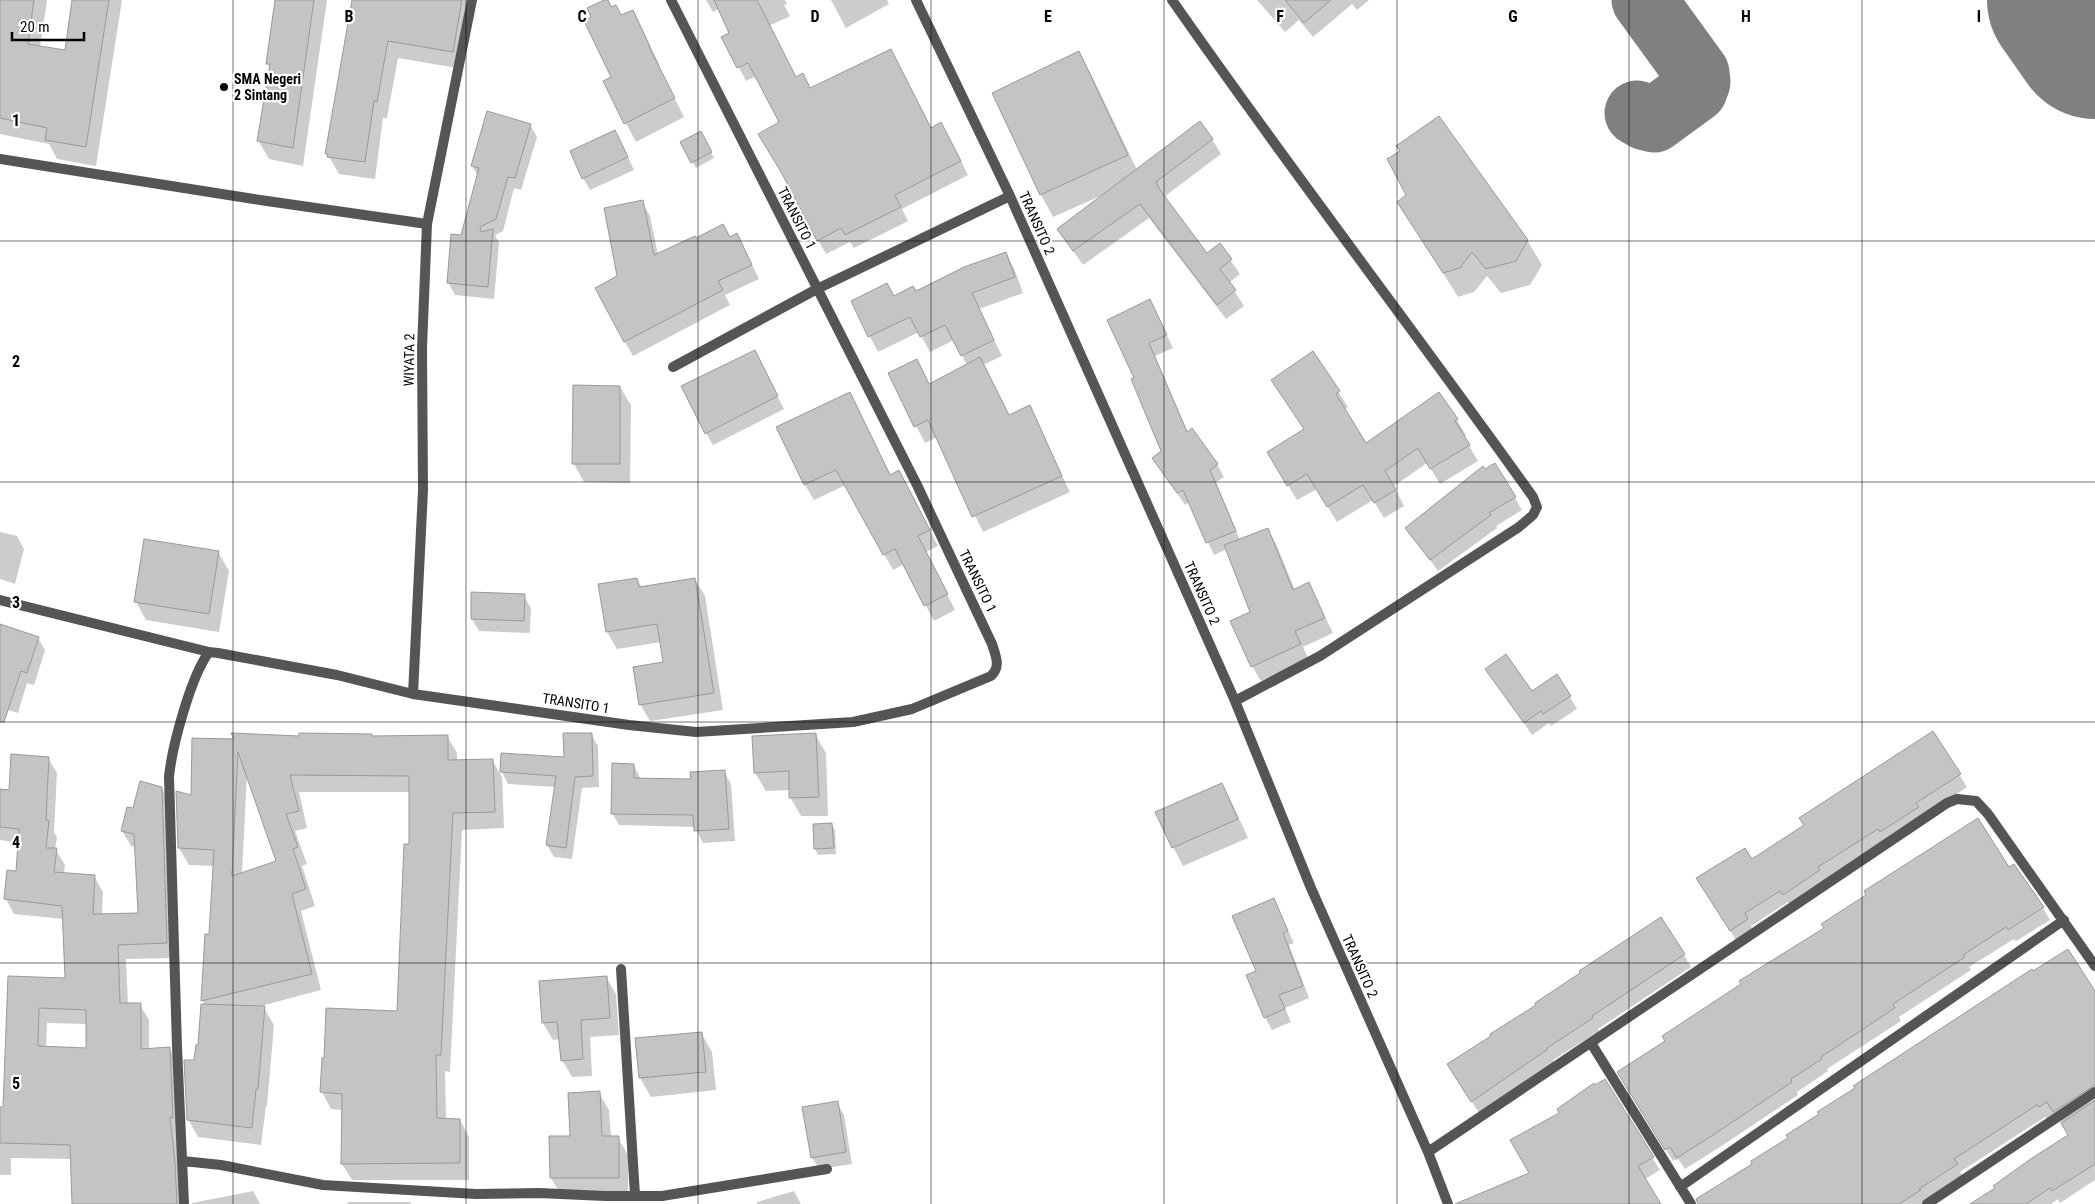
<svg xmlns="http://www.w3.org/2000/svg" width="2095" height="1204" font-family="'Roboto Condensed',sans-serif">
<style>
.shadow{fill:#0003;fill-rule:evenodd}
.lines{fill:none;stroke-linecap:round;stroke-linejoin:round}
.taxiway{stroke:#808080;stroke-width:65}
.runway{stroke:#808080;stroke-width:164}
.building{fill:#c4c4c4;stroke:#999;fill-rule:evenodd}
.street{stroke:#555;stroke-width:10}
.grid{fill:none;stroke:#000;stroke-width:1;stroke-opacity:0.55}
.poi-dot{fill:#000;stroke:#fff;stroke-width:2}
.labels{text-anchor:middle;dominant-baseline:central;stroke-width:4.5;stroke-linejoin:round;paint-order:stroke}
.poi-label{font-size:14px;font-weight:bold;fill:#000;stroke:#fff;text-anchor:start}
.street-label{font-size:14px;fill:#000;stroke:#fff}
.grid-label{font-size:16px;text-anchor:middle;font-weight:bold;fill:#000;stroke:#fff;stroke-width:4.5;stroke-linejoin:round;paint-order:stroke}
</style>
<rect width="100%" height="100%" fill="#fff"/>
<path class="shadow" d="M0,0h47l-7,47 26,4 7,-51h49l-26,166 -39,-7 -8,-15 -49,-10z
M276,0h51l-24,166 -34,-7 -11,-19 13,-71 -4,-6z
M354,0h120l-11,69 -65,-11 -11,60h-4l-8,61 -36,-5 -12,-21z
M706,0h79l2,4 -3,1 6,11 -21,10 27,52 6,-3 9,14 120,40 18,8 19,38 -66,34 6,12 -54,27 -4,-6 -24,12 -8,-14 -37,-118 -24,-46 -11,5 -23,-43 8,-4 -12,-25 -6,3z
M831,0h56l2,4 -43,24z
M1257,0h112l-12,10 -5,-6 -39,33 -14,-17 -14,12z
M612,9l10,8 11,-6 10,19 17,36h-2l26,51 -48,25 -32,-60 8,-4z
M1078,52l13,22 46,96 75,-31 9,15 -57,43 43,57 13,-9 20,29 -11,9 15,23 -18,13 -77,-101 -66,47 -25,-36 47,-35 -52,23 -12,-22 -48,-102z
M530,125l7,12 -16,53 -7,-2 -11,43 -8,4 4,8 -5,56 -39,-4 -7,-13 30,-106 -6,-10z
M701,133l13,25 -18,10 -14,-25z
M622,144l12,26 -44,20 -7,-12z
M642,202l8,14 8,39 37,-15 35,-2 7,-3 22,44 -34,16 5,10 -97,51 -8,-14 -6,-65z
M1399,202l128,38 15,25 -12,20 -29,8 -14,-17 -13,16 -16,5z
M1005,253l9,15 9,25 -44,16 23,47 -19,9 27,51 19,-9 41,85 -87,40 -46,-95 -12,6 -36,-69 27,-14 14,25 37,-20 -13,-25 -24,12 -11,-20 -41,20 -26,-50 42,-4 21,-5z
M1150,301l23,47 -18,8 33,77 29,31 7,13 -8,5 24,58 28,-11 8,15 19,46 14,-6 24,49 -30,14 6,13 -48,21 -9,-15v-54l-25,-63 -13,6 -25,-53 -4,3 -32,-47 10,-7 -27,-72z
M1313,353l35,54 -4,3 22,35 73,-52 18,27 9,15 -2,2 14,24 -38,23 -13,-21 -33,23 10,20 -20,12 -11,-18 -36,22 -20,-33 -20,11 -29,-48 37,-22 -33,-50z
M761,364l23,45 -71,36 -7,-12z
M620,387l11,18 -1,78 -46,-1 -10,-18z
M849,393l42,83 16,11 31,59 -12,6 29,58 -21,11 -30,-57 -11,6 -47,-85 -32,15 -9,-15z
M1515,498l7,12 -26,16 1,2 -59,43 -31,-43z
M0,532l17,4 7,13 -9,35 -15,-5z
M218,552l11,19 -10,61 -73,-12 -10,-18z
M637,579l5,9 53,-9 10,17 18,114 -73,11 -10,-17 24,-41 -3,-21 -44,7 -10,-17z
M524,596l7,12 -1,25 -51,-2 -7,-12z
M0,626l38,12 7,12 -11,35 -7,-2 -9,30 -18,-6z
M1487,669l44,24 39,4 7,12 -26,17 -2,-3 -17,12z
M1933,733l34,54 -176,119 -3,-4 -37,24 3,6 -16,11 -33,-52 100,-65z
M591,734l7,12 1,41 -17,1 -10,71 -18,-2 -7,-12 8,-58 -47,-3 -6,-12v-18l63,5z
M815,734l11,19 2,63h-27l-11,-19v-7l-24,1 -11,-18z
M447,736l10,17v8l35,-1 10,17v-4l2,55 -42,2 -12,242 -5,-1 1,48 14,1 9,17v43h-117l-10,-16 1,-54 -12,-1 -9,-17 76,-80 13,-166 -1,-54h-111l8,36 -12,3 12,33 -5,2 13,40 -14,5 20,79 -64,17 7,1 10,17 -7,81h-1l-5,39 -63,-8 -10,-18 17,-113 -2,-5 3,-66 5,1 4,-70 -26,-1 -10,-17 13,-52 44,-55 64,-4zM247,774l31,88 -36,12z
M48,758l9,15 -3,59 3,5 -2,12 10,16 -1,9 30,2 9,16 -1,23h37l-3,-68 -5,-1 -9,-15 12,-21 28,-22 8,15 5,155 -49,1 2,46h12l9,15v29l20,-1 9,15 6,141h-111l-1,-45 -61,-1v17h-11v-67h5l4,-131 58,2 -3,-60 -50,-5 -8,-15 11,-26 2,-30 -19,-3v-50l10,1zM47,1023l40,1v25l-41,-1z
M634,765l7,15h51l32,-9 7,13 4,57 -32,2 -8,-16 -76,-2 -7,-12z
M1222,784l10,19 16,35 -65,28 -10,-19z
M831,824l4,6 1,24 -18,1 -3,-6z
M2009,869l34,39 7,12 -34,21 -2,-2 -45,28 2,3 -72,47 2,4 -74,48 1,2 -31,21 1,3 -78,52 -35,22 -7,-10 -5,2 -47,-77z
M1273,899l21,44 -5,2 20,53 -24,10 6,14 -19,8 -7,-13 -8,-46z
M1684,955l7,12 -93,62 1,2 -46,29 1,2 -75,51 -23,-36 82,-72z
M606,977l10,17 3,41 -29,2 2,39 -20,1 -10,-17 -2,-21 -7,1 -10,-17z
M2095,993v187l-35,23 -2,-4 -7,5h-79l98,-68 -15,-23 -8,6 -2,-2 -85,55 4,5 -40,27h-215z
M701,1033l11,19 4,38 -65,7 -11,-19 -4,-39z
M599,1093l10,17 2,28h7l10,17v40h-67l-10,-17 20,-40z
M837,1103l7,12 8,49 -33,5 -7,-12z
M1652,1157l8,13 -15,9 15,25h-184z
M253,1191l7,13h-68v-1z
M794,1191l7,13h-44v-2z
M347,1202h63l1,2h-63z"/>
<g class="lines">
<path class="taxiway" d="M1637,113l9,5 8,2 41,-30 3,-8 -1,-9 -53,-73"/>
<path class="runway" d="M2069,0l26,37"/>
</g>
<path class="building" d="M0,0h34l-6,44 37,6 7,-50h37l-23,147 -41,-7 2,-12 -47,-10z
M275,0h39l-21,148 -36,-7 13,-77h-4z
M352,0h110l-9,52 -65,-11 -11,61 -3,-1 -9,61 -38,-5 1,-3h-3z
M604,0h4l3,7 5,-2 5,10 12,-5 17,37h-1l26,51 -51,26 -21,-43 8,-4 -27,-56 7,-4 -4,-9z
M714,0h43l39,77 7,-4 7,15 81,-39 40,79 10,-6 20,39 -66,34 6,12 -56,28 -4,-7 -24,13 -36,-69 -23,-38 21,-12 -31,-59 -11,5 -16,-31 8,-4z
M1285,0h46l-27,23z
M1079,51l49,104 -88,40 -48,-102z
M487,111l44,13 -16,54 -7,-1 -12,42 -16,8 1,5 12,-3 -5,58 -41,-4 4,-49 10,1 18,-67 -8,-2z
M1439,116l89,124 -12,21 -30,8 -14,-17 -12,16 -17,5 -46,-71 9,-7 -19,-36 13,-8 -4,-5z
M1200,121l13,18 -57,43 4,8 47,63 13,-10 12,16 -12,10 16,21 -19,15 -77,-101 -67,47 -16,-22z
M615,130l13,27 -46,22 -12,-28z
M701,131l11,21 -21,11 -11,-21z
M643,200l11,55 41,-19 1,2 27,-14 7,13 7,-4 15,32 -34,16 5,9 -99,52 -29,-54 22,-12 -13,-68z
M1006,252l9,25 -43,16 22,47 -33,16 -16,-31 -25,12 -10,-20 -42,20 -17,-36 36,-18 7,13 19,-10 3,5 48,-24z
M1150,299l17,36 -18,8 38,89 5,-4 26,36 -8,6 26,61 -30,12 -23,-53 -6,3 -25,-35 9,-7 -30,-72 3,-1 -27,-58z
M755,350l23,46 -73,38 -24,-48z
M1313,351l27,40 -4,3 30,49 73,-51 19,27 -3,2 15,24 -40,24 -12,-21 -33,23 11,19 -22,13 -11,-18 -36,22 -20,-33 -20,12 -20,-34 37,-23 -33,-49z
M980,357l29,58 21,-10 32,71 -90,41 -44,-97 -14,7 -26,-54 29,-14 12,25z
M573,385l47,1v78h-48z
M850,392l40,83 9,-5 31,60 -12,6 30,58 -24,12 -29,-57 -12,6 -47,-85 -32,15 -28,-58z
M1495,463l21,34 -27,16 2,2 -61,45 -25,-32 78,-62 2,3z
M1268,528l25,62 16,-8 16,36 -30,13 6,13 -50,23 -21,-46 20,-9 -26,-67z
M144,539l75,12 -10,63 -75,-12z
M637,578l2,9 56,-9 19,115 -75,12 -6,-38 30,-5 -6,-38 -51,8 -8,-48z
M471,592l54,2 -1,27 -53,-2z
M0,624l39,13 -12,36 -6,-2 -17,51h-4z
M1506,654l26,37 25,-17 14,22 -28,18 -2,-3 -17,12 -39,-54z
M1933,731l28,43 -45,29 3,4 -39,25 -2,-3 -60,38 2,3 -37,25 -3,-4 -35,22 3,6 -18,12 -34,-53 49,-30 7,11 52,-34 -5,-7z
M231,733l68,3v-3l73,1v2l76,-1v25l45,-1 2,53 -42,1 -12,242h-5l1,63 23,1v44l-119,1 1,-70 -22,-2 2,-34h2l2,-50 71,3 7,-167h5v-68l-119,-1 9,36 -13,3 12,33 -5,2 13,40 -14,5 20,80 -111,27 4,-67h4l5,-84 -36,-2 -2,-57 15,4 1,-57 42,1zM238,752l38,109 -44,15z
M563,733h29l1,43 -18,1 -9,71 -20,-3 10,-69 -56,-4 1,-19 63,4z
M816,733l3,64 -30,1v-27l-35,2 -2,-37z
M11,754l38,3 -3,63 3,1 -3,27h11l-3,24 41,3 -2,39 45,-1 -4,-79 -13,-3 6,-24 6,1 7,-27 22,6 5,156 -49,2 2,58h21v46l29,-2 3,71 -3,-1 5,45 2,42h-105l-2,-59 -70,-2v-36h3l5,-131 57,2 -3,-72 -58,-7 3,-29 9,1 3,-42 -19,-2v-38l9,1zM39,1008l47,2v38l-48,-2z
M612,763l22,1v14l57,1 -1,-7 35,-2 4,59 -35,2 -1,-16 -82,-1z
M1222,783l16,36 -66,29 -17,-36z
M1978,818l31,49 5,-3 30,43 -36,23 -2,-3 -43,28 2,2 -72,47 2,4 -74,49 1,2 -31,20 1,3 -79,53 -36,23 -7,-11 -5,3 -48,-78 48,-31 -3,-5 79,-52 -2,-3 85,-53 -3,-4 45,-29 -2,-4z
M832,823l2,25 -20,1 -1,-25z
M1274,898l14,33 -5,2 20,53 -24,9 6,14 -21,9 -18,-43 10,-4 -24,-55z
M1661,917l24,37 -93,62 1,2 -46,30 1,1 -77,53 -24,-38 44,-28 -1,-2 46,-29 -1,-2 45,-30 -1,-2z
M2068,949l27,42v94l-42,27 -6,-10 -8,5 -2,-2 -83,54 4,5 -39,25 2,1 -22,14h-201l-2,-5 56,-35 -1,-3 37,-23 -2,-3 33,-21 -2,-2 38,-24 -2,-2 179,-117 1,2z
M607,976l3,42 -29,2 2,39 -22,2 -4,-39 -15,1 -3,-42z
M201,1004l64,2 -7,83h-2l-4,39 -65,-8 -3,-60h10l2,-15h2z
M702,1032l4,40 -67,6 -4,-40z
M1605,1079l49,78 -16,9 23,38h-206l74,-31 -19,-33 49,-27 -2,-4 37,-26 1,2z
M600,1091l2,45h17v42h-69l-1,-42h21l-2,-43z
M2095,1100v64l-43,27 -2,-3 -24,16h-56l25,-16 -2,-2 39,-28 36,-23 -7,-12z
M838,1101l8,51 -35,6 -9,-51z"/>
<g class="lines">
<path class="street" d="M472,0l-45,224 -5,124 1,142 -10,204 216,31 67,7 157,-10 59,-13 79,-33c10,-10 5,-19 1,-32l-75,-159 -246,-485
M916,0l94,196 225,505 76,187 117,264 20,52
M1172,0c117,168 242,330 361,497l4,10 -4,8 -14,12 -199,129 -85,45
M0,159l260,41 167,24
M673,367l144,-78 193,-93
M0,600l209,52
M621,969l14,226
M1591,1043l100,161
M1428,1152l519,-349 10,-4 19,2 12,13 107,152
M183,1161l38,4 102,20 153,9 63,-1 66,3h57l165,-27
M1680,1187l384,-267
M184,1204l-7,-157 -8,-270c3,-31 22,-101 40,-125l9,1 119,22 76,19
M1927,1204l168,-112"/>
</g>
<path class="grid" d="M233,0v1204M466,0v1204M698,0v1204M931,0v1204M1164,0v1204M1397,0v1204M1629,0v1204M1862,0v1204M0,241h2095M0,482h2095M0,722h2095M0,963h2095"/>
<circle class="poi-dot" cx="224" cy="87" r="5"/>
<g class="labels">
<g class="poi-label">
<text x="234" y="79">SMA Negeri<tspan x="234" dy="16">2 Sintang</tspan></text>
</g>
<g class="street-label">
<text transform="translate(797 218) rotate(63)">TRANSITO 1</text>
<text transform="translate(1037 223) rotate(66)">TRANSITO 2</text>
<text transform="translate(409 360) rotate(-89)">WIYATA 2</text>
<text transform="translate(978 581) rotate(64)">TRANSITO 1</text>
<text transform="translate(1202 593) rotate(66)">TRANSITO 2</text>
<text transform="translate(576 703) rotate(9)">TRANSITO 1</text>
<text transform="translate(1360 966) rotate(66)">TRANSITO 2</text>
</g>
</g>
<g class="grid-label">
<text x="349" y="22">B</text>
<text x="582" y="22">C</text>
<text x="815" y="22">D</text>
<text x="1048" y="22">E</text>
<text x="1280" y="22">F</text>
<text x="1513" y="22">G</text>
<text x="1746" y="22">H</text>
<text x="1979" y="22">I</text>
<text x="16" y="126">1</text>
<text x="16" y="367">2</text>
<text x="16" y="608">3</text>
<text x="16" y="848">4</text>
<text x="16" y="1089">5</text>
</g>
<path d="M12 32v8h72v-8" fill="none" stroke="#000000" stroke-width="2.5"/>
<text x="20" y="32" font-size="15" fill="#000000" stroke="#ffffff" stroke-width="4" paint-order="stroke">20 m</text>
</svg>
